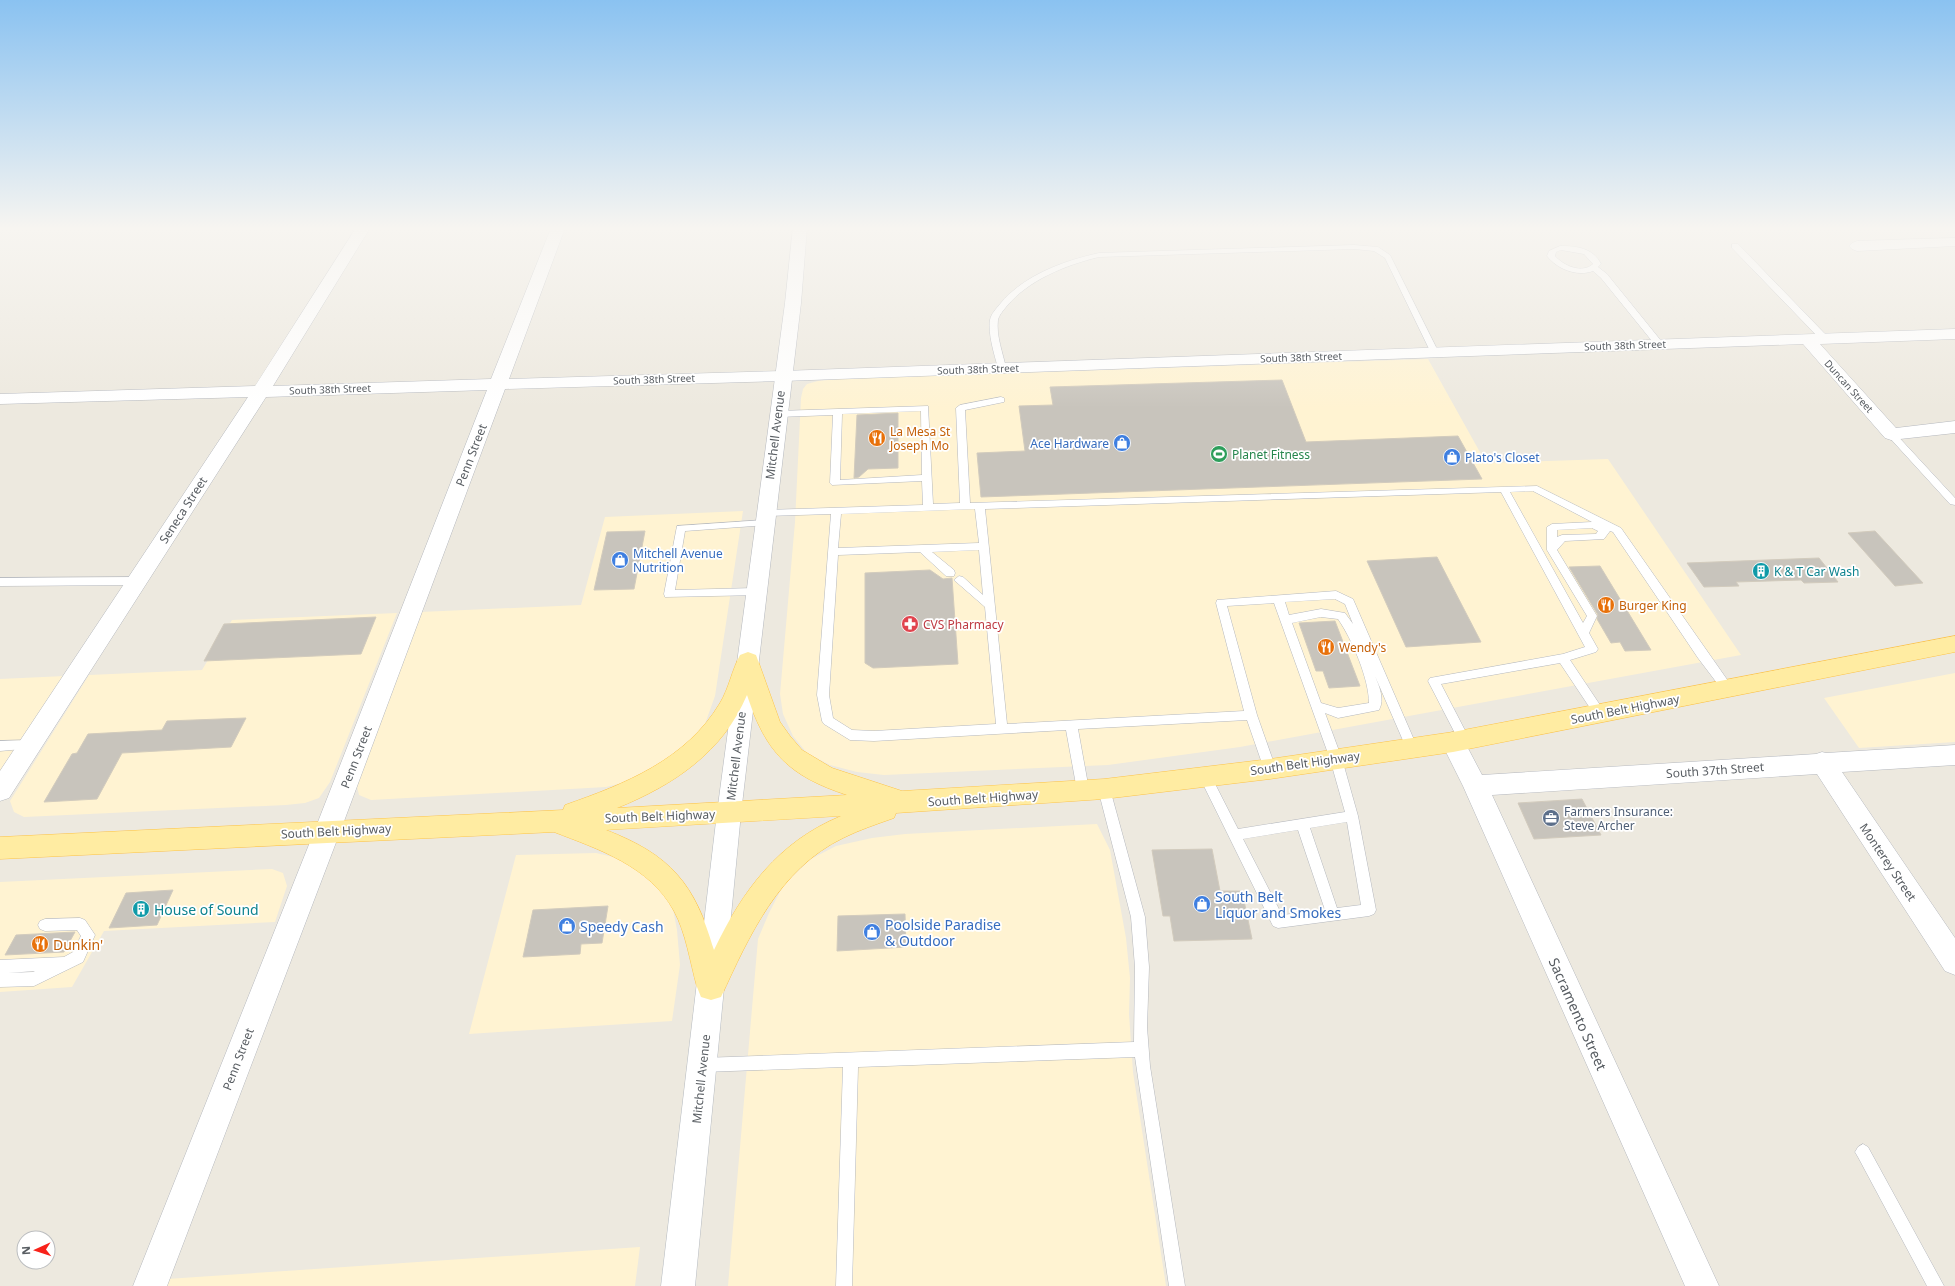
<svg xmlns="http://www.w3.org/2000/svg" width="1955" height="1286" font-family="'Noto Sans',sans-serif">
<style>
.commercial{fill:#fff3d2}
.building{fill:#c8c4bc;stroke:#d2cbbd}
.lines{fill:none;stroke-linecap:round;stroke-linejoin:round}
.service-casing{stroke:#b5b8be;stroke-width:1}
.minor-casing{stroke:#b5b8be;stroke-width:1}
.tertiary-casing{stroke:#b5b8be;stroke-width:1}
.secondary-casing{stroke:#b5bac0;stroke-width:1}
.primary-casing{stroke:#fdc348;stroke-width:1}
.service{fill:#fff;fill-rule:evenodd}
.minor{fill:#fff;fill-rule:evenodd}
.tertiary{fill:#fff;fill-rule:evenodd}
.secondary{fill:#fff;fill-rule:evenodd}
.primary{fill:#ffeca2;fill-rule:evenodd}
.labels{text-anchor:middle;dominant-baseline:central;stroke-width:3.5;stroke-linejoin:round;paint-order:stroke}
.far-street-label{font-size:10px;fill:#585d62;stroke:#fff}
.food-label{font-size:12px;fill:#c56008;stroke:#fff;text-anchor:start}
.street-label{font-size:12px;fill:#585d62;stroke:#fff}
.shop-label{font-size:12px;fill:#366cbe;stroke:#fff;text-anchor:start}
.leisure-label{font-size:12px;fill:#27864d;stroke:#fff;text-anchor:start}
.culture-label{font-size:12px;fill:#0d838f;stroke:#fff;text-anchor:start}
.health-label{font-size:12px;fill:#be3a42;stroke:#fff;text-anchor:start}
.service-label{font-size:12px;fill:#4e5e75;stroke:#fff;text-anchor:start}
.near-shop-label{font-size:14px;fill:#366cbe;stroke:#fff;text-anchor:start}
.near-culture-label{font-size:14px;fill:#0d838f;stroke:#fff;text-anchor:start}
.near-food-label{font-size:14px;fill:#c56008;stroke:#fff;text-anchor:start}
.near-street-label{font-size:14px;fill:#585d62;stroke:#fff}
</style>
<rect width="100%" height="100%" fill="#ede9df"/>
<path class="commercial" d="M1428,359l58,104 122,-4 133,196 -501,92 -132,18 -224,10 -27,-3 -27,-7 -23,-12 -14,-17 -10,-22 -3,-20 15,-172 6,-124 2,-9 4,-5 11,-3 21,-2z
M743,511l-28,185 -10,28 -17,23 -54,33 -28,7 -235,13 -12,-5 -3,-13 64,-170 161,-7 24,-88z
M397,613l-67,169 -11,16 -14,5 -19,2 -262,12 -10,-5 -4,-11 79,-126 113,-5 30,-50z
M1955,673v69l-96,6 -35,-50z
M65,676l-65,99v-96z
M1097,824l13,26 16,88 4,40 -1,36 4,58 33,214h-438l30,-347 11,-26 15,-29 27,-25 25,-13 36,-8 33,-4z
M596,853l26,6 22,12 19,21 10,17 4,21 3,35 -8,56 -203,13 47,-179z
M272,869l11,4 4,13 -12,36 -171,9 -32,56 -72,5v-110z
M640,1247l-5,39h-470l2,-7z"/>
<path class="building" d="M1282,380l24,62 152,-6 24,43 -501,18 -4,-44 48,-2 -6,-45 34,-1 -3,-18z
M898,413v55l-30,1 -9,8 -5,1 3,-63z
M645,531l-11,58 -40,1 13,-58z
M1875,531l48,52 -28,3 -47,-53z
M1437,557l44,85 -75,5 -39,-86z
M1819,558l19,24 -34,1 -3,-3 -65,2 3,4 -35,1 -17,-24z
M1600,566l51,84 -26,1 -5,-9 -9,1 -14,-24 1,-4 -29,-48z
M930,570l13,9 9,-1 6,86 -85,4 -8,-5v-90z
M376,617l-15,37 -157,7 20,-37z
M1335,621l25,65 -31,2 -6,-17h-7l-17,-48z
M246,718l-15,29 -109,6 -25,46 -53,3 28,-48 5,-1 11,-19 74,-4 5,-9z
M1582,799l19,36 -67,4 -16,-36z
M1212,849l8,42h22l10,48 -78,2 -4,-25h-7l-11,-66z
M173,890l-16,35 -48,3 17,-35z
M608,906l-6,37 -21,1 -1,10 -57,3 10,-47z
M905,914l1,33 -69,4 1,-35z
M75,932l-11,20 -59,3 11,-20z"/>
<g class="lines">
<g class="service-casing">
<path id="service" d="M1732,244h6l89,92v4h-6l-89,-92z
M1354,245l24,2 12,8 49,98 -1,2h-6l-1,-2 -46,-95 -11,-7 -20,-2 -255,8c-33,8 -71,23 -93,50 -3,4 -7,8 -8,13 -2,16 5,33 8,48l-4,3 -4,-3c-4,-15 -10,-33 -8,-48 1,-6 6,-11 10,-16 24,-29 63,-43 99,-51z
M1560,246c17,0 33,2 41,18l-3,3 9,7 55,68v4h-6l-55,-68 -8,-7c-16,6 -36,-2 -46,-15l2,-5zM1561,250l23,4 9,10c-11,10 -29,2 -38,-8l1,-4z
M1001,397l3,1v4l-39,8 5,93 567,-17 84,42 112,160 -2,3h-8l-25,-33 -85,-126 -3,-1 -6,8 -39,2 -8,9 40,66 -8,17 9,16 -2,3 -26,8 36,54 -2,3h-8l-36,-54 -119,21 29,56 -2,3 -4,2 -4,-2 -32,-62 2,-3 133,-24 22,-7 -84,-155 -516,17 22,215 237,-13 -28,-108 1,-3 119,-9 17,8 65,150 -2,3 -4,2 -4,-2 -33,-76c4,10 10,23 4,34l-41,8 -13,-5 17,46 16,57 18,94 -2,4 -5,2 -91,12 -5,-2 -74,-150 2,-4 4,-1 4,1 29,57 107,-17 -15,-53 -56,-156 -47,3 30,109 19,54 -2,4 -4,1 -4,-1 -2,-4 -17,-49 -169,9 11,61 -2,4 -4,1 -4,-1 -2,-4 -11,-60 -192,11 -24,-1 -26,-16 -2,-3 -5,-26 14,-181 -65,2 -5,-3 5,-3 157,-5 -1,-24 -90,4 -2,-2 3,-68 -55,2 -4,-3 4,-3 150,-5 5,98 27,-1 -4,-95 4,-3zM921,411l1,64 -82,5 2,-66zM1533,491l59,31 -40,2 -5,3v23l40,66 -4,7 -73,-131zM975,509l4,34 -141,5 3,-34zM1592,528l6,3 -2,3 -34,1 -5,2v-7zM979,550l4,45 -20,-18 -4,-1 -5,4 31,27 11,117 -122,7 -22,-1 -19,-12 -4,-23 9,-140 82,-3 26,24h8l1,-3 -1,-3 -22,-18zM1335,599l10,5 8,20 -8,-11 -24,-4 -32,6 -4,-13zM1321,617l17,2c14,20 31,60 31,84l-31,5 -17,-5 -29,-80zM1347,822l14,83 -24,3 -27,-80zM1298,830l27,80 -43,5 -39,-76z
M1891,431l3,1 61,66v7l-5,-1 -62,-68v-4z
M764,520l5,3 -1,2 -83,6 -10,59 81,-2 4,1 1,3 -1,3 -95,2 -1,-3 13,-68z
M137,577l5,4 -5,4 -137,1v-8z
M30,740l4,2 2,3 -2,3 -34,3v-10z
M1104,784l4,1 2,4 35,128 4,50 -2,60 3,39 35,220h-16l-34,-229 -277,10 -6,219h-16l7,-219 -140,5 -5,-2 -2,-5 2,-5 5,-2 431,-16 1,-75 -4,-50 -33,-128 2,-4z
M80,918l5,2 10,15 -12,27 -49,24 -34,1v-27l64,-3 9,-5 8,-16 -4,-6 -32,1 -5,-2 -2,-4 2,-4 5,-2zM35,971l-2,1 -25,1z
M1863,1144l5,3 76,139h-17l-69,-129 -3,-5 3,-5z"/>
</g>
<g class="minor-casing">
<path id="minor" d="M356,228h14l-97,158 218,-7 60,-151h14l-56,151 274,-8 1172,-42v10l-135,5 76,84 59,-7v12l-64,7 -6,-2 -82,-94 -1020,37 -278,8 -165,443 -173,454h-34l181,-454 173,-442 -221,7 -257,401 -9,3v-30l248,-374 -248,7v-10l255,-8z
M1955,238v8l-98,5 -5,-2 -3,-3 3,-3 5,-2z
M1453,732l8,3 21,40 334,-21 6,-2 4,1 129,-8v20l-113,7 113,166v37l-10,-4 -128,-197 -325,21 227,491h-34l-222,-500 -22,-44 4,-7z"/>
</g>
<g class="tertiary-casing">
<path id="tertiary" d="M793,228h14l-6,75 -60,510 -3,8 -9,3 -9,-3 -3,-8 68,-510z"/>
</g>
<g class="secondary-casing">
<path id="secondary" d="M729,802l9,3 3,8 -46,473h-34l56,-473 3,-8z"/>
</g>
<g class="primary-casing">
<path id="primary" d="M1955,636v16l-502,100 -183,27 -166,20 -208,14 -2,5c-17,6 -35,12 -51,20 -64,31 -94,98 -122,159l-10,3 -10,-3 -4,-10c-7,-25 -11,-54 -23,-76 -24,-45 -76,-62 -120,-79l-554,27v-22l563,-27 2,-5c60,-21 121,-45 155,-102 9,-15 12,-33 20,-48l8,-3 8,3 24,67 10,14 12,14 30,18 70,23 202,-12 166,-20 183,-27zM747,695c19,58 42,81 100,100l-230,13c57,-23 106,-56 130,-113zM841,816c-63,26 -98,74 -127,134 -19,-66 -43,-95 -108,-120z"/>
</g>
<use href="#service" class="service"/>
<use href="#minor" class="minor"/>
<use href="#tertiary" class="tertiary"/>
<use href="#secondary" class="secondary"/>
<use href="#primary" class="primary"/>
</g>
<linearGradient id="sky" x2="0" y2="1"><stop stop-color="#8ac2f1"/><stop offset="0.56" stop-color="#f7f5f1"/><stop offset="1" stop-color="#f7f5f1" stop-opacity="0"/></linearGradient>
<rect width="1955" height="408" fill="url(#sky)"/>
<defs>
<g id="restaurant-disc" transform="scale(0.9)"><circle r="9.5" fill="#e8710a" stroke="#fff"/><path d="M-5-6h1v4h1v-4h1v4h1v-4h1v5L-1.5 .5V6h-2V.5L-5-1ZM5-6V6H3V1.5H1.5Q1.5-4 5-6Z" fill="#fff"/></g>
<g id="shop-disc" transform="scale(0.9)"><circle r="9.5" fill="#3f7fe0" stroke="#fff"/><path d="M-5-2.5h2.3a2.7 3.5 0 0 1 5.4 0H5L5.5 6h-11ZM-1.5-2.5h3a1.5 2.3 0 0 0-3 0Z" fill="#fff"/></g>
<g id="stadium-disc" transform="scale(0.9)"><circle r="9.5" fill="#2e9e5b" stroke="#fff"/><path d="M0-5a6.5 5 0 1 0 0 10a6.5 5 0 1 0 0-10ZM-3.5-1.8h7v3.6h-7Z" fill="#fff"/></g>
<g id="building-disc" transform="scale(0.9)"><circle r="9.5" fill="#0f9aa8" stroke="#fff"/><path d="M-4-6H4V6H1V3H-1V6H-4ZM-2.5-4.3h1.7v1.8h-1.7ZM.8-4.3h1.7v1.8H.8ZM-2.5-1h1.7V.8h-1.7ZM.8-1h1.7V.8H.8Z" fill="#fff"/></g>
<g id="pharmacy-disc" transform="scale(0.9)"><circle r="9.5" fill="#e0444e" stroke="#fff"/><path d="M-2-6h4v4h4v4h-4v4h-4v-4h-4v-4h4Z" fill="#fff"/></g>
<g id="office-disc" transform="scale(0.9)"><circle r="9.5" fill="#5c6f8a" stroke="#fff"/><path d="M-6-3h4V-5.5h4V-3h4V5H-6ZM-1-4.5V-3h2v-1.5ZM-6 0V1H6V0Z" fill="#fff"/></g>
</defs>
<g fill-rule="evenodd">
<use href="#restaurant-disc" x="877" y="438"/>
<use href="#shop-disc" x="1122" y="443"/>
<use href="#stadium-disc" x="1219" y="454"/>
<use href="#shop-disc" x="1452" y="457"/>
<use href="#shop-disc" x="620" y="560"/>
<use href="#building-disc" x="1761" y="571"/>
<use href="#restaurant-disc" x="1606" y="605"/>
<use href="#pharmacy-disc" x="910" y="624"/>
<use href="#restaurant-disc" x="1326" y="647"/>
<use href="#office-disc" x="1551" y="818"/>
<use href="#shop-disc" x="1202" y="904"/>
<use href="#building-disc" x="141" y="909"/>
<use href="#shop-disc" x="567" y="926"/>
<use href="#shop-disc" x="872" y="932"/>
<use href="#restaurant-disc" x="40" y="944"/>
</g>
<g class="labels">
<g class="far-street-label">
<text transform="translate(1625 345) rotate(-2)">South 38th Street</text>
<text transform="translate(1301 357) rotate(-2)">South 38th Street</text>
<text transform="translate(978 369) rotate(-2)">South 38th Street</text>
<text transform="translate(654 379) rotate(-2)">South 38th Street</text>
<text transform="translate(1849 386) rotate(48)">Duncan Street</text>
<text transform="translate(330 389) rotate(-2)">South 38th Street</text>
</g>
<g class="food-label">
<text x="890" y="431">La Mesa St<tspan x="890" dy="14">Joseph Mo</tspan></text>
<text x="1619" y="605">Burger King</text>
<text x="1339" y="647">Wendy's</text>
</g>
<g class="street-label">
<text transform="translate(775 435) rotate(-83)">Mitchell Avenue</text>
<text transform="translate(471 455) rotate(-69)">Penn Street</text>
<text transform="translate(183 510) rotate(-57)">Seneca Street</text>
<text transform="translate(1625 709) rotate(-11)">South Belt Highway</text>
<text transform="translate(736 756) rotate(-83)">Mitchell Avenue</text>
<text transform="translate(356 757) rotate(-69)">Penn Street</text>
<text transform="translate(1305 763) rotate(-8)">South Belt Highway</text>
<text transform="translate(1715 770) rotate(-4)">South 37th Street</text>
<text transform="translate(983 798) rotate(-4)">South Belt Highway</text>
<text transform="translate(660 816) rotate(-2)">South Belt Highway</text>
<text transform="translate(336 831) rotate(-3)">South Belt Highway</text>
<text transform="translate(1888 862) rotate(56)">Monterey Street</text>
<text transform="translate(238 1059) rotate(-69)">Penn Street</text>
<text transform="translate(701 1079) rotate(-84)">Mitchell Avenue</text>
</g>
<g class="shop-label">
<text x="1109" y="443" text-anchor="end">Ace Hardware</text>
<text x="1465" y="457">Plato's Closet</text>
<text x="633" y="553">Mitchell Avenue<tspan x="633" dy="14">Nutrition</tspan></text>
</g>
<g class="leisure-label">
<text x="1232" y="454">Planet Fitness</text>
</g>
<g class="culture-label">
<text x="1774" y="571">K &amp; T Car Wash</text>
</g>
<g class="health-label">
<text x="923" y="624">CVS Pharmacy</text>
</g>
<g class="service-label">
<text x="1564" y="811">Farmers Insurance:<tspan x="1564" dy="14">Steve Archer</tspan></text>
</g>
<g class="near-shop-label">
<text x="1215" y="896">South Belt<tspan x="1215" dy="16">Liquor and Smokes</tspan></text>
<text x="885" y="924">Poolside Paradise<tspan x="885" dy="16">&amp; Outdoor</tspan></text>
<text x="580" y="926">Speedy Cash</text>
</g>
<g class="near-culture-label">
<text x="154" y="909">House of Sound</text>
</g>
<g class="near-food-label">
<text x="53" y="944">Dunkin'</text>
</g>
<g class="near-street-label">
<text transform="translate(1578 1014) rotate(66)">Sacramento Street</text>
</g>
</g>
<g transform="translate(36 1250) rotate(267)"><circle r="19" fill="#ffffff" stroke="#bcbec0"/>
<path d="M0-3L7 15L0 10L-7 15Z" fill="#f8221a"/>
<text y="-6" font-size="11" font-weight="bold" text-anchor="middle" fill="#585d62">N</text>
</g>
</svg>
